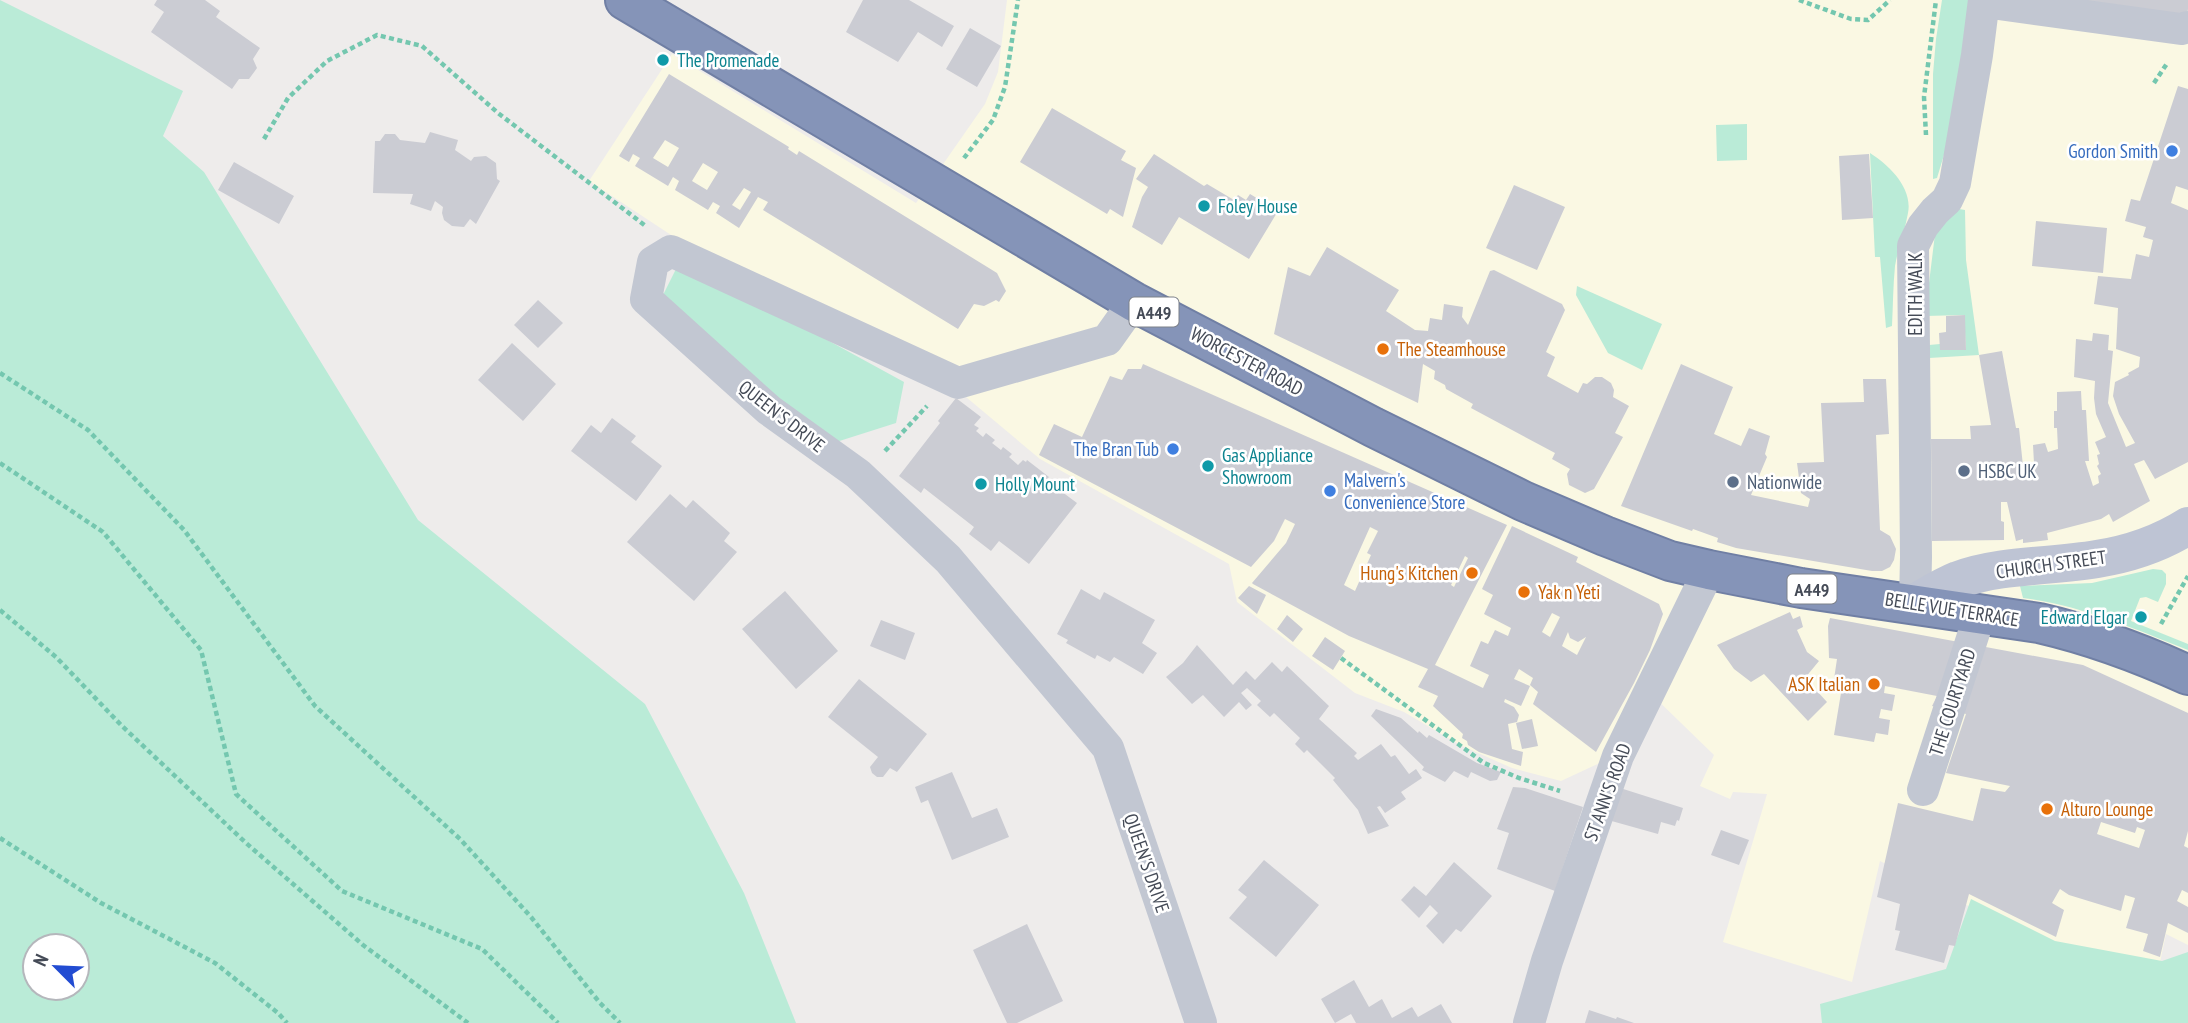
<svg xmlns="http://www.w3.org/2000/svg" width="2188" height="1023" font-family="'PT Sans Narrow',sans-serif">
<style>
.commercial{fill:#faf8e3}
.green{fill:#baebd7;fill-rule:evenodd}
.building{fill:#cbccd3;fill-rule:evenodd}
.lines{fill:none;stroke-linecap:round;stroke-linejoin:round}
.highway-casing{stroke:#707fa4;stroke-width:42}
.path{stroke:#74c7af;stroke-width:4.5;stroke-dasharray:5 3.5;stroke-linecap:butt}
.street{stroke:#c2c7d2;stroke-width:32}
.secondary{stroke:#bec4d4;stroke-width:38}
.highway{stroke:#8594b8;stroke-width:38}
.culture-dot{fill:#0f9aa8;stroke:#fff;stroke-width:2.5}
.shop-dot{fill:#3f7fe0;stroke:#fff;stroke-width:2.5}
.food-dot{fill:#e8710a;stroke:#fff;stroke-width:2.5}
.service-dot{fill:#5c6f8a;stroke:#fff;stroke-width:2.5}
.labels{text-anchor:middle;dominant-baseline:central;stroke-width:5;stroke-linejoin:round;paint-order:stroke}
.shield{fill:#fff;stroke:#7d8189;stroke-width:2}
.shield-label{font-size:18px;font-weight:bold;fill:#454b57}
.culture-label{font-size:19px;fill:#0d838f;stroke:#fff;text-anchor:start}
.shop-label{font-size:19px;fill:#366cbe;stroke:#fff;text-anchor:end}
.street-label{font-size:19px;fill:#454b57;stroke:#fff}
.food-label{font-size:19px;fill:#c56008;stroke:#fff;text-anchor:start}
.service-label{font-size:19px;fill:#4e5e75;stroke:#fff;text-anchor:start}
</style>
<rect width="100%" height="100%" fill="#eeeceb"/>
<path class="commercial" d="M1007,0h1181v945l-22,-11 -7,33 -106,-18 -173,-88 -28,121 -129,-40 44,-148 -34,-2 -3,7 -30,-13 14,-31 -69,-67 -41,73 -43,20 -49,-13 -52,-23 -56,-33 -49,-19 -118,-91 -8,-38 -189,-105 -80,-67 -225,-115 -146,-96 83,-127 244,149 69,-99 13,-32z"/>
<path class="green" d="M0,0l183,91 -20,45 41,36 214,348 227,184 99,189 52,130h-796zM35,946h42v42h-42z
M1942,0h33l-28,145 -10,33 -4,1v-105l3,-35z
M1747,124v36l-30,1 -1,-36z
M1870,153c19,12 43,35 38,60 -3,18 -10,35 -13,53 -2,20 -2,40 -3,60l-6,2 -6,-71h-5z
M1959,209l6,1 1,50 13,95 -50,3v-13l11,-1 1,6h25l-2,-35 -39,1 10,-82 6,-15z
M679,263l108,55 117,64 -8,41 -66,21 -168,-147z
M1577,286l85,38 -20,46 -34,-17 -32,-58z
M2153,569l9,1 4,4v10l-8,18 -12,-5 -6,1 -9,23 57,23v6c-53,-21 -108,-45 -165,-52l-3,-12 72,-3z
M1971,899l84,42 107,20 26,-9v71h-366l-2,-19 126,-35z"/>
<path class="building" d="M157,0h48l15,11 -4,6 44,31 -7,11 4,9 -8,11h-10l-7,10 -81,-57 13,-20 -10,-7z
M863,0h46l45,26 -12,21 -24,-15 -20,30 -52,-30z
M2032,0h156v9l-1,7z
M970,28l31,18 -24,41 -31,-18z
M669,74l120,73 -1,2 9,6 2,-4 198,122 9,18 -7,11 -3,-2 -12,6 -10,-2 -16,25 -195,-119 5,-8 -10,-5 -19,31 -23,-15 4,-7 -7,-4 -5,8 -33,-20 4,-9 -6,-4 -5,9 -33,-20 5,-8 -7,-4 -4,8 -10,-6zM665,140l14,8 -11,19 -15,-9zM703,163l15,9 -11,18 -15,-9zM744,188l7,4 -11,18 -8,-5z
M2178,86l10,3v101l-12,-4 -5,17 17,7v252l-33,17 -11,-19 -10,4 16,37 -37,21 -4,-8 -8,5 -54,14 1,7 -25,3v-4l-7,2 -9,-39h-6v19l3,1v18l-72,1 -1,-102h40l-1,-13 21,-1 -12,-70 23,-4 14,77h3l4,38 11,-3 -1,-18 12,-2 3,9 10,-3 -1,-21h-3v-17h3v-19l24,-1 1,19h4l3,51h-4l8,25 6,-3 -1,-7 3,-2 -4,-8 2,-2 -2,-9 3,-1 -5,-12 11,-5 -10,-23 -2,-16 1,-17 -21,-4 2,-38 16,2 1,-8 16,2 -1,15 5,1 -5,52 18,44 9,-4 -16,-29 -6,-18 2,-14 14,-7 -1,-2 11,-6 1,-10 -24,-8 2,-41 -24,-4 4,-28 33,3 5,-25 13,3 4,-17 -10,-3 3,-10 -21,-6 6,-22 9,2z
M1052,108l74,43 -5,9 15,8 -13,49 -13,-8 -3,5 -87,-52z
M430,132l28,8 -3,10 16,11 3,-4 12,-1 10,7 1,16 3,2 -24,43 -6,-5 -6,8 -12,-1 -8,-6 -2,-7 1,-6 -8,-6 -4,10 -21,-7 3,-10 -40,-1 2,-52h5l5,-7h10l5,6 25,3z
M1154,154l50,32 3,-2 27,16 4,-5 8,5 4,-6 28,17 -29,48 -70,-42 -17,28 -30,-18 10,-30 6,-10 -12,-8z
M1869,154l4,64 -31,2 -3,-64z
M234,162l60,34 -15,28 -61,-34z
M1514,185l51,22 -28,63 -51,-22z
M2036,221l71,7 -4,45 -71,-7z
M1327,247l72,43 -13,21 29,19 13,1 2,-13 12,2 2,-16 19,3 -1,10 6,8 22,-54 4,-1 68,34 3,6 -19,42 9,5 -8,19 31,17 5,-10 4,1 8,-7h7l9,6 3,7 -1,7 16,9 -14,27 8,4 -29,52 -9,4 -16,-8 -2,-11 3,-5 -18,-10 3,-6 -84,-45 2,-4 -27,-15 -1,-4 -11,-6 1,-8 -12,-7 -5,39 -144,-69 14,-67 22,9z
M538,300l25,23 -25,25 -24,-23z
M1965,315l1,35h-26l-1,-17 7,-1v-16z
M512,343l44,41 -33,37 -45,-41z
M1143,364l364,161 -72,140 48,23 6,-13 -19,-9 11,-25 7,3 7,-14 13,6 3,-8 -27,-14 9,-19 -11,-6 30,-63 66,31 -2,5 83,42 4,10 -13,36 -16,33 -38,69 -63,-48 5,-12 -8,-7 3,-7 -14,-9 -5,10 16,7 -9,20 -16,-7 -1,3 10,5 5,8 -2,7 -9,2 4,25 11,3 -2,14 -42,-14 -11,-7 -1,-4 -5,-3 1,-4 -30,-28 5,-10 -20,-9 10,-18 -79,-33 -96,-52 -1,-1 34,-40 9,-19 -10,-5 -11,22 -23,26 -212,-112 15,-31 28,13 28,-61 12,4 6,-11h13zM1370,527l8,4 -11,22 4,2 -16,36 -11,-6zM1465,556l3,2 -14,29 -3,-2zM1552,613l8,4 -10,20 -8,-5zM1568,632l2,6 8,4 8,-5 -9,18 -15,-9z
M1681,364l52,23 -19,47 27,12 8,-18 21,8 -5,18 2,3 -16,38 57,12 2,-8 -9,-6 -4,-30 27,-1 -3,-59 43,-1 -1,-23h23l3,55 -13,1 4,95 10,6 6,13 -2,11 -4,7 -8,4h-10l-136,-23 -19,-6 1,-4 -25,-9 -1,2 -71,-25z
M956,398l25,19 -7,8 5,3 -3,3 7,6 3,-4 9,7 -3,3 9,7 2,-3 9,7 -3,3 9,8 5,-5 3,2 1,-2 22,17 -3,3 31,23 -48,61 -30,-23 -8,10 -22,-17 5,-7 -50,-39 -3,5 -22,-17 41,-53 -2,-2z
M612,418l24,18 -5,6 31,24 -26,35 -65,-50 20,-26 10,8z
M670,494l16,14 7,-8 37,33 -6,8 13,11 -43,49 -67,-59z
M1249,586l17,9 -9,19 -19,-16z
M1081,589l19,11 4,-8 51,28 -13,23 15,10 -14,21 -29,-17 -4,5 -13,-7 -2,4 -29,-16 2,-3 -11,-6z
M785,591l53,60 -42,38 -54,-60z
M1790,612l3,7 7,-3 3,11 -6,3 10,22 12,9 -14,17 22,24 -19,19 -44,-47 -13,8 -17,-13 -17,-24z
M1287,615l16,14 -10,13 -16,-13z
M1830,618l253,47 105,48v118l-4,15 4,2v45l-6,-3 -5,11 11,6v26l-20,-10 -8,34 -17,-6 5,-17 -22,-6 9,-30 -10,-3 -4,16 -52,-16 -9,-6 -8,14 12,7 -8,27 -87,-43 -14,52 -6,-1 -5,18 -49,-13 5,-19 -5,-1 5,-26 -23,-7 21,-94 75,18 8,-33 24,4 5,-6 -64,-13 20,-59 -34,-8 5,-10 -52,-10 -1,7 11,2 -3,16 -11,-2 -2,9 11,2 -2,15 -12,-2 -2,9 -40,-7 9,-54 -9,-2 3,-20 -8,-1 -1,-32zM2101,822l34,11 2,-6 8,3 -6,18 -42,-14z
M881,620l34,13 -10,27 -35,-14z
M1325,637l20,14 -12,19 -21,-14z
M1197,645l36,40 13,-14 9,9 17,-18 10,10 5,-6 42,40 -10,13 38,34 -3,3 4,4 23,-16 10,13 4,-2 14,19 7,-5 6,9 -21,14 5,7 -21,14 -5,-7 -3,1 12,19 -21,8 -10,-24 -25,-30 2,-2 -28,-28 -3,3 -9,-9 5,-6 -26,-25 -4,4 -13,-12 4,-4 -14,-13 -6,5 11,12 -6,5 -7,-8 -15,15 -21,-22 -11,9 -26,-27 17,-14z
M859,679l68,55 -30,38 -7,-4 -7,9h-6l-5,-4 -2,-6 8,-10 -50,-40z
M1376,709l25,9 17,15 1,-2 8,7 2,-3 48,28 24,9 -4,8 -7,1 -19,-9 -3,6 -14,-7 -9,11 -23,-12 2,-3 -53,-51z
M1532,719l6,27 -16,3 -6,-26z
M952,772l20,46 25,-10 12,29 -57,23 -24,-60 -7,3 -6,-16z
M1513,787l12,1 58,19 -28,84 -58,-22 12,-36 -12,-4z
M1617,787l66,21 -4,13 -2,-1 -2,6 -14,-4 -3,12 -50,-14z
M1721,830l28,10 -10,25 -28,-10z
M1264,860l55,45 -43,52 -47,-39 18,-21 -9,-7z
M1454,862l38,34 -31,36 -5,-3 -13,15 -17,-18 12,-13 -8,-8 -11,13 -18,-18 13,-14 12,10z
M1027,924l36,77 -46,22h-10l-34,-73z
M1354,980l15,27 13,-8 10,19 20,-11 6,10 23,-13 11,19h-96l-5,-9 -16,9 -14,-24z
M1589,1010l27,9 1,-2 17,6h-49z"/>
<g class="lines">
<g class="highway-casing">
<path id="highway" d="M625,0l509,302 239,125 150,74 82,35 65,25 39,9 92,18 238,35c52,12 101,30 149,52"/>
</g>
<path class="path" d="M1799,0l52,19 17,1 22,-20
M2154,83l14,-21
M1926,135l-2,-38 12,-97
M264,139l24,-41 39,-37 50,-26 45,11 76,67 149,114
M964,158l29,-38 12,-33 13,-87
M0,373l88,57 96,100 131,176 145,133 71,78 69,86 20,20
M885,451l42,-45
M0,463l103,69 98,118 35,144 106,97 140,58 76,74
M0,610l56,47 66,69 124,117 117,102 105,78
M2161,624l27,-48
M1341,658l143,105 35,15 41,13
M0,838l101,65 114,60 63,50 9,10"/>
<path class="street" d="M1984,2l197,27 7,-2
M1134,302l-27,38 -149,43 -287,-132 -18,11 -7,37 123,111 89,64 90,85 160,189 93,275
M1915,603l1,-46 -3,-311 10,-20 12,-15 12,-11 8,-17 22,-128 7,-55
M1923,790l57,-176
M1529,1023l18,-62 71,-205 91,-186"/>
<path class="secondary" d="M1915,603c14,-8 28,-17 43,-23 44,-16 93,-13 139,-21 32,-5 64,-16 91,-33"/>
<use href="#highway" class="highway"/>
</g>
<g class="culture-dot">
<circle cx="663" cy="60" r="7"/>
<circle cx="1204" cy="206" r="7"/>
<circle cx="1208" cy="466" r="7"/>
<circle cx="981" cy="484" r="7"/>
<circle cx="2141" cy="617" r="7"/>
</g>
<g class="shop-dot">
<circle cx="2172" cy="151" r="7"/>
<circle cx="1173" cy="449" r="7"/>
<circle cx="1330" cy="491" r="7"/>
</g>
<g class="food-dot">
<circle cx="1383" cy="349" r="7"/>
<circle cx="1472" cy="573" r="7"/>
<circle cx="1524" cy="592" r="7"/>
<circle cx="1874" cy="684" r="7"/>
<circle cx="2047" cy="809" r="7"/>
</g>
<g class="service-dot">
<circle cx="1964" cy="471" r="7"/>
<circle cx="1733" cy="482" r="7"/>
</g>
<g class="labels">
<g class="shield">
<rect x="1129.5" y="297.5" width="49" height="29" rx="5"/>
<rect x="1787.5" y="574.5" width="49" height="29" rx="5"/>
</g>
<g class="shield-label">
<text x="1154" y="312">A449</text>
<text x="1812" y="589">A449</text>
</g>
<g class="culture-label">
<text x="677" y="60">The Promenade</text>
<text x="1218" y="206">Foley House</text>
<text x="1222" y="455">Gas Appliance<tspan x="1222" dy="22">Showroom</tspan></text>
<text x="995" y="484">Holly Mount</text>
<text x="2127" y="617" text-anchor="end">Edward Elgar</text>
</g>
<g class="shop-label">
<text x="2158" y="151">Gordon Smith</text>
<text x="1159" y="449">The Bran Tub</text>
<text x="1344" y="480" text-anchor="start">Malvern's<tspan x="1344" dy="22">Convenience Store</tspan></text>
</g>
<g class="street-label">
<text transform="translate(1915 294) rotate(-90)">EDITH WALK</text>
<text transform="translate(1247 361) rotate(28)">WORCESTER ROAD</text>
<text transform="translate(782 416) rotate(38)">QUEEN'S DRIVE</text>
<text transform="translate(2051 564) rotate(-8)">CHURCH STREET</text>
<text transform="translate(1952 609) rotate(9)">BELLE VUE TERRACE</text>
<text transform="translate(1952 702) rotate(-72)">THE COURTYARD</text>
<text transform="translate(1607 792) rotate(-70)">ST ANN'S ROAD</text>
<text transform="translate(1147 863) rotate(71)">QUEEN'S DRIVE</text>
</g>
<g class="food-label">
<text x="1397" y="349">The Steamhouse</text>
<text x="1458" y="573" text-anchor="end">Hung's Kitchen</text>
<text x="1538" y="592">Yak n Yeti</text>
<text x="1860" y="684" text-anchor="end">ASK Italian</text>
<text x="2061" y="809">Alturo Lounge</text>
</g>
<g class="service-label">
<text x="1978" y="471">HSBC UK</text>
<text x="1747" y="482">Nationwide</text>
</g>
</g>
<g transform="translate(56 967) rotate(294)"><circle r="33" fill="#ffffff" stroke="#b5b7bc" stroke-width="2"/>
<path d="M0-5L12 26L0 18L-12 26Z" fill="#224cd2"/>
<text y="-10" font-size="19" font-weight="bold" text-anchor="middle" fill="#454b57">N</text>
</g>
</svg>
